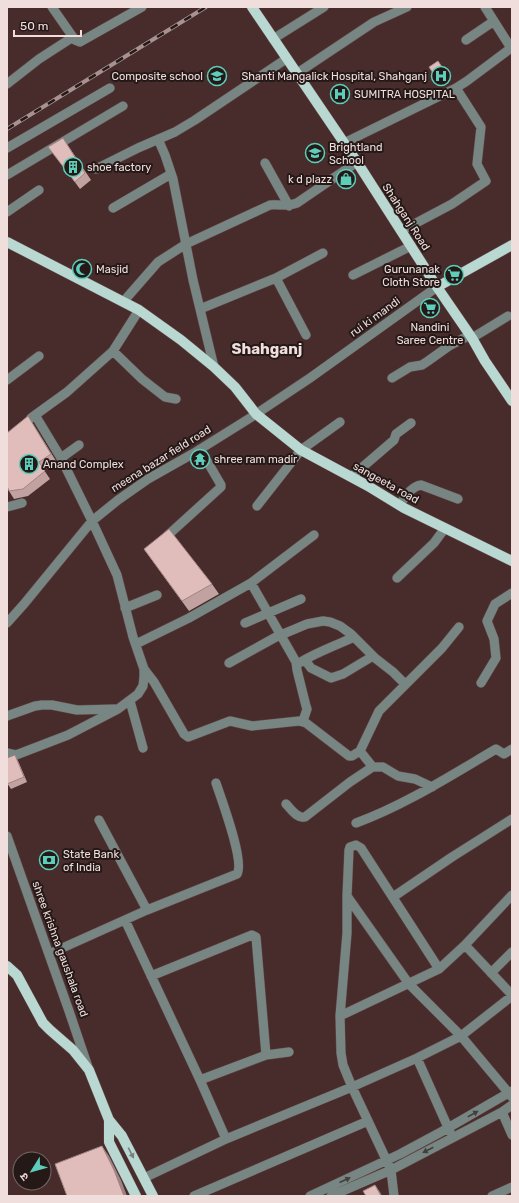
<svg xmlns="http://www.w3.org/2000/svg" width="519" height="1203" font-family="Rubik,'Noto Sans Devanagari',sans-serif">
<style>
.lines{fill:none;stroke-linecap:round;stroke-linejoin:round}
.minor-casing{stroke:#634848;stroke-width:10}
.major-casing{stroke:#634848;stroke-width:11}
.minor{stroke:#778683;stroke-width:9}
.major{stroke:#b8d8d1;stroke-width:10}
.rail-casing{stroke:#a89291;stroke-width:4}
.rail{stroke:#251918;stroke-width:2.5;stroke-dasharray:8;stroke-linecap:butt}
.wall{fill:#c1a2a1}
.shaded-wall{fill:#9d8483}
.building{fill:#e0bcbb;stroke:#9d8483}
.oneway{fill:#423f3d}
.oneway2{fill:#76827e}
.labels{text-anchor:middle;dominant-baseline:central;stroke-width:4;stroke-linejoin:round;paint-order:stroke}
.poi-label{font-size:11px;fill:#f0dedd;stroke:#251918;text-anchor:start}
.street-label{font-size:11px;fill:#f0dedd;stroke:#251918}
.district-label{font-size:15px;font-weight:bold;fill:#f0dedd;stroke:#251918}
</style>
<rect width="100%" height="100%" fill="#482c2c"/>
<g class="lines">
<g class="minor-casing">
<path id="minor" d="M52,7l23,33 5,2 62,-35
M273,39l51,-32
M466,40l28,-19
M296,74l78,-52 33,-15
M7,84l32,-25 34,-22
M158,139l7,16 8,24 20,101 21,87
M344,143l112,-55 11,-7 44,-33 -26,-41
M7,148l103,-60
M265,163l24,43
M96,169l42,-21 37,-16 20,-12 91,-61
M7,175l116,-69
M113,208l58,-34
M7,212l32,-22
M401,231l51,-27 34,-23 -9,-17 4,-37 -25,-39
M353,275l58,-29
M276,278l30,57
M123,302l35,-40 28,-18 84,-39c9,-1 17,2 27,-2l60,-41
M200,309l76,-31 47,-25
M472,338l36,-22
M113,351l29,28 23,18 11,2
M392,378l18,-11 12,-2 6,-4 21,-15 21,-11
M7,380l32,-24
M31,418l36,-26 46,-41 26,-41
M61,458l18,-13
M351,477l43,-37 2,-6 15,-11
M399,505c7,-8 11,-18 22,-20l37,14
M257,506l44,-56 39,-28
M7,507l15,-4
M167,536l54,-49v-2l-21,-36
M397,578l37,-35 11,-15
M251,583l45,79 1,8 9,36 1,3 -4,12
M125,608l32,-13
M7,623l17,-19 68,-83 26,-21 30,-21 46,-26 56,-35 60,-40 127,-91
M245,623l56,-24
M136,644l53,-26 62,-35 63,-48
M305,660l6,8 20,10 12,-4 30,-18
M229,663l47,-26 31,-13 16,-3 7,1 10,4 11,8 24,24 18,14 12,12
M299,663c18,-11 36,-17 55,-26
M144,669l10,13 30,52 4,3 42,-16 22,5 47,-5 7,2 43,33h3l8,-5
M481,683l15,-25 -2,-19 -7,-18 8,-17 17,-11
M130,701l13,47
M7,716l28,-10 7,-1h10l25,5 38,-1
M7,753l9,2 52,-20 50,-26 20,-15 5,-8 1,-9v-8l-11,-32 -16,-62 -25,-54 -31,-63 -26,-43
M372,767h11l15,9 17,3 17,8
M286,804c5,5 11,15 19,13l45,-35 21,-14 1,-2 -12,-15 19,-40 63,-63 17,-21
M99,820l48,90
M356,823c49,-18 94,-47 140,-74l8,5 8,-5
M7,836l62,175 19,56
M347,896l62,88 52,52 51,61
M393,897l59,-40 60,-38
M125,920l75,160 26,59
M465,945l47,50
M49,954l98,-44 90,-36c8,-12 -16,-76 -21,-91
M491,973l21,-21
M151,976l101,-41 4,2 10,118 -66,25
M340,1016l99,-47 26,-24 47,-50
M266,1055l23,-3
M417,1058l33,74
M502,1112l10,23
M144,1178l82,-39 126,-52 65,-29 44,-22 51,-40
M194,1196l174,-75
M310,1196l90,-42 41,-22 71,-41
M331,1196l60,-26 111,-58 10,-7
M394,1196l-3,-26 -39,-83 -9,-22 -2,-12 -1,-37 7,-83v-37l2,-46 1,-3 6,-2 5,3 78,121
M492,1196l20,-9"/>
</g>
<g class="major-casing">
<path id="major" d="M252,7l105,155 80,125 35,51 13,23 27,40
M7,242l132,68 42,30 33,27 21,20 21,27 45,36 67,36 36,22 108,53
M437,287l75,-42
M7,966l10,9 26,48 7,7 23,20 16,20 20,50 13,16 31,60
M109,1120v22l27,54"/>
</g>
<use href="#minor" class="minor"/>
<use href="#major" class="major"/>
<g class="rail-casing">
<path id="rail" d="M7,129l199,-122"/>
</g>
<use href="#rail" class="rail"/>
</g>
<path class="wall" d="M438,61l9,14 -9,6 -9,-14z
M63,138l28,42 -11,9 -26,-35z
M28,416l5,8 23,37 -12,9 6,9 -22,17 -14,3 -5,-8z
M144,549l68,35 7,10 -30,17z
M18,761l9,21 -16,7 -4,-6z"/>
<path class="shaded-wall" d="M28,416l5,8 23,37 -5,-7z
M15,755l3,6 9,21 -3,-5z
M102,1146l7,10 12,24 6,16h-3z
M375,1185l5,7 2,4h-1z"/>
<path class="building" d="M438,61l6,9 -9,6 -6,-9z
M63,138l22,35 -10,9 -27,-35z
M28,416l23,38 -12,8 6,9 -22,18 -14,2 -2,-5v-53z
M169,529l43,55 -30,17 -38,-52z
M15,755l9,22 -17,7v-26z
M102,1146l12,24 10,26h-57l-12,-32z
M375,1185l6,11h-15l-3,-5z"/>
<defs><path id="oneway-solid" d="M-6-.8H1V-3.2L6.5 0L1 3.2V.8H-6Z"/></defs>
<g class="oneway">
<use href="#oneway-solid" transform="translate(473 1114) rotate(-29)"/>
<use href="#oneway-solid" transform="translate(428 1150) rotate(153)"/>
<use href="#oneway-solid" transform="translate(345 1180) rotate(-25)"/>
</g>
<use class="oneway2" href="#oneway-solid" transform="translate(131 1153) rotate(63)"/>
<defs>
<g id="school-ring" transform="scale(1)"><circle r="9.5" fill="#251918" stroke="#5cceba" stroke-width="1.5"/><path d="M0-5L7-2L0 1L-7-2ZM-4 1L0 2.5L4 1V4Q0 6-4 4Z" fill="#5cceba"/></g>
<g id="hospital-ring" transform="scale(1)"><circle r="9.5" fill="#251918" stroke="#5cceba" stroke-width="1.5"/><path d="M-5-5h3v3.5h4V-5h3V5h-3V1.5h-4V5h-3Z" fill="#5cceba"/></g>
<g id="building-ring" transform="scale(1)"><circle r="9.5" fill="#251918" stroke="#5cceba" stroke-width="1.5"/><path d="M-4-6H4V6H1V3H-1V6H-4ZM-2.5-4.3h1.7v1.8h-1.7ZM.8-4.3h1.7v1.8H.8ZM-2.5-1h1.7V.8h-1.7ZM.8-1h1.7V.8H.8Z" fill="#5cceba"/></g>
<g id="shop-ring" transform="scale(1)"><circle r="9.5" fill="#251918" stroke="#5cceba" stroke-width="1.5"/><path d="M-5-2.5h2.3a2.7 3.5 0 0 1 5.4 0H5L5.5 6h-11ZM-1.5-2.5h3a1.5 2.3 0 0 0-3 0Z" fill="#5cceba"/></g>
<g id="mosque-ring" transform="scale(1)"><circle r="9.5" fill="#251918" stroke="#5cceba" stroke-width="1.5"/><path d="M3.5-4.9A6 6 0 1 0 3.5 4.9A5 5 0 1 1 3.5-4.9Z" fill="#5cceba"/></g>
<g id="supermarket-ring" transform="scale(1)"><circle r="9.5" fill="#251918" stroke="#5cceba" stroke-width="1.5"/><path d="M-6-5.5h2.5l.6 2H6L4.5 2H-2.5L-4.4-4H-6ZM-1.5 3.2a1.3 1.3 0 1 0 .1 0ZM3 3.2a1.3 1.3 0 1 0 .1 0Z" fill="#5cceba"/></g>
<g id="temple-ring" transform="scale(1)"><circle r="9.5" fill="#251918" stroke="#5cceba" stroke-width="1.5"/><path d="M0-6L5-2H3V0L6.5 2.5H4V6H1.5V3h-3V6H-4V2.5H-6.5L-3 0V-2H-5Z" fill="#5cceba"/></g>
<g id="bank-ring" transform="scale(1)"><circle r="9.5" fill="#251918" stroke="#5cceba" stroke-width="1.5"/><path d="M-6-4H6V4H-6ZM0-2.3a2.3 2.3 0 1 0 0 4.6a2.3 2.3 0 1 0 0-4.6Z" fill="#5cceba"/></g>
</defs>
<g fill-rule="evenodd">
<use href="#school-ring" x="217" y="76"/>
<use href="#hospital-ring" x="441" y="76"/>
<use href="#hospital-ring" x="340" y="94"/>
<use href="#school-ring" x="315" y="153"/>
<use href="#building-ring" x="73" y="167"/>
<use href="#shop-ring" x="346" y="179"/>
<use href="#mosque-ring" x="82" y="269"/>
<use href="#supermarket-ring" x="454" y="275"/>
<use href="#supermarket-ring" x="430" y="308"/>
<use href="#temple-ring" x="200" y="459"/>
<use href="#building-ring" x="29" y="464"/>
<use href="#bank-ring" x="49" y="860"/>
</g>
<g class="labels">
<g class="poi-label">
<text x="203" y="76" text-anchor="end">Composite school</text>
<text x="427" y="76" text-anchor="end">Shanti Mangalick Hospital, Shahganj</text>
<text x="354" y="94">SUMITRA HOSPITAL</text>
<text x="329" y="147">Brightland<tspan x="329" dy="13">School</tspan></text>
<text x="87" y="167">shoe factory</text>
<text x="332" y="179" text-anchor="end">k d plazz</text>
<text x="96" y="269">Masjid</text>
<text x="440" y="269" text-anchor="end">Gurunanak<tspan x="440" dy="13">Cloth Store</tspan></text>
<text x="430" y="327" text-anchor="middle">Nandini<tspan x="430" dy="13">Saree Centre</tspan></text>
<text x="214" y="459">shree ram madir</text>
<text x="43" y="464">Anand Complex</text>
<text x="63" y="854">State Bank<tspan x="63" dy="13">of India</tspan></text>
</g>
<g class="street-label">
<text transform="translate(406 217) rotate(57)">Shahganj Road</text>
<text transform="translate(375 317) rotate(-36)">rui ki mandi</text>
<text transform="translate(161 459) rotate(-32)">meena bazar field road</text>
<text transform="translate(386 483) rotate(29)">sangeeta road</text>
<text transform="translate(60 949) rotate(70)">shree krishna gaushala road</text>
</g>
<g class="district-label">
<text x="267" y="349">Shahganj</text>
</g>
</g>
<rect width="519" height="1203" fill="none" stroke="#f0dedd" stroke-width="16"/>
<g transform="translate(32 1171) rotate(233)"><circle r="19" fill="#251918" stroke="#766867"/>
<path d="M0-3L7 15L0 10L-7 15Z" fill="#5cceba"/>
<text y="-6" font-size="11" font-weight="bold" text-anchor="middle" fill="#f0dedd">उ</text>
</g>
<path d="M14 30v6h67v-6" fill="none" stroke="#f0dedd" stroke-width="2"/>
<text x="20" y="30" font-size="12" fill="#f0dedd" stroke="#251918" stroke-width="3" paint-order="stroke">50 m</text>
</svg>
